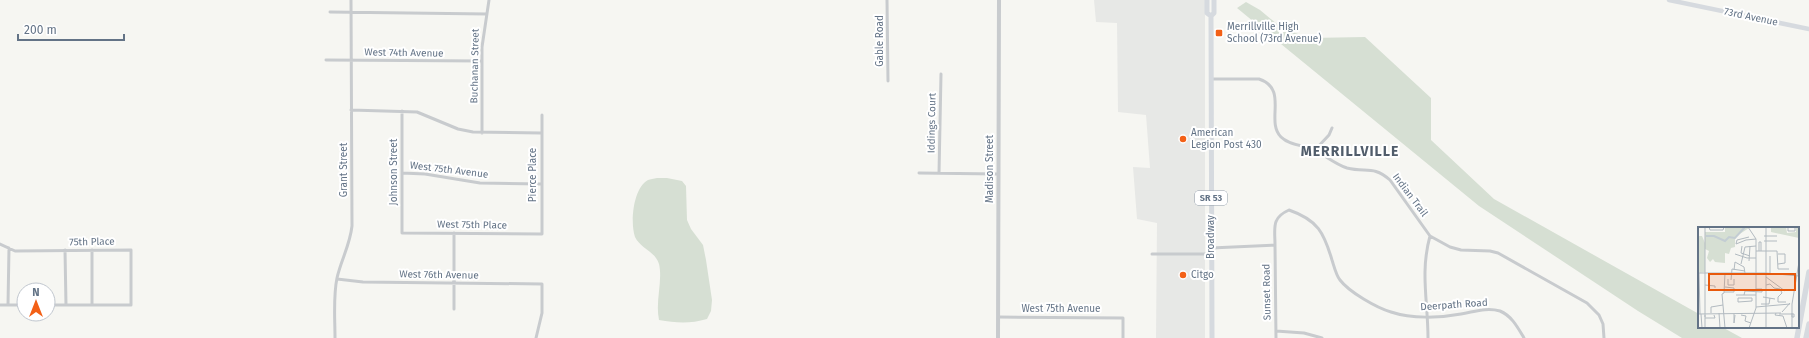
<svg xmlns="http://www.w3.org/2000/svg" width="1809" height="338" font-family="'Fira Sans',sans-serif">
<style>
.built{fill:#e7e8e6}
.green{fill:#d6dfd3}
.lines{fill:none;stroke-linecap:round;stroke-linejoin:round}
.minor{stroke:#c8cbce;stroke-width:3}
.tertiary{stroke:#c8cbce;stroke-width:4}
.secondary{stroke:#d6dadf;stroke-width:4.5}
.primary{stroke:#d6dadf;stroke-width:5}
.motorway{stroke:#d6dadf;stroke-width:5.5}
.poi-dot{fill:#f36016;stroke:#fff;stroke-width:1.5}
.labels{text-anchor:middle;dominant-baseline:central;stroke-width:4;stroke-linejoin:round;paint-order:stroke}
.shield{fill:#fff;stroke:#929daa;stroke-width:1}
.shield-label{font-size:9px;font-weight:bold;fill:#637386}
.street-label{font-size:10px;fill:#637386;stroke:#fff}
.poi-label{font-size:10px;fill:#637386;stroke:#fff;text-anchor:start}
.district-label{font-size:14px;font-weight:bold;letter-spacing:1px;fill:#515d6b;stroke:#fff}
.inset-river{fill:none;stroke:#c3cdd3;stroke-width:2}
.inset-road{fill:none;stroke:#b2bac0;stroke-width:1}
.view{fill:#e8590c;fill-opacity:0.15;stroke:#e8590c;stroke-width:2}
.inset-edge{fill:none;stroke:#637386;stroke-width:2}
</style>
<rect width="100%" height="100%" fill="#f6f6f2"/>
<path class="built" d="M1094,0h111v338h-49l1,-115 -20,-4 -4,-52 17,1 -4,-53 -28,-3 -1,-89 -21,-1z"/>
<path class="green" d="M1246,2l14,8 23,19 27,9 55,-1 66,61v42l63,59 205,115v13h23l20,11h-60l-44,-27 -159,-105 -242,-198z
M657,178h10l15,3 4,5 1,34 4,9 12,16 3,15 6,40 -1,11 -4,8c-17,5 -31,4 -48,1 -4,-19 4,-39 0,-56 -4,-13 -18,-15 -24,-27 -5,-14 -2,-49 13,-57 2,-1 6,-1 9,-2z"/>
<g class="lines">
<path class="minor" d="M887,0l1,81
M330,12l157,2
M326,60l156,1
M1211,79h48c30,10 6,42 22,58 9,9 24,8 34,13 11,6 20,14 32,18 19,5 26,-3 43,12l40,56 20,11 11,3 29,1 8,2 89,50 12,12 4,9 1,14
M351,110l66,2 41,17 15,3 68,1
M402,111v122l140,1v-119
M482,133v-86l7,-47
M1315,150l14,-15 3,-7
M402,173l23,1 55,9 61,1
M919,173l79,1
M939,173l2,-99
M454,233v76
M0,244l15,7 116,-1v55h-83
M1275,245l1,93
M1211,248l64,-3c0,-17 -4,-27 14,-35 29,10 35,23 43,50 2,6 4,15 8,20 9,12 37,28 51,32 21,7 49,6 70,2 13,-2 25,-7 39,-3 12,5 18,17 24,27
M65,250l1,55
M92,250v55
M1152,254h59
M337,279l26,3 179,2v29l-6,25
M0,305h24
M8,305l1,-57
M999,317l124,1v20
M1276,331l28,2 18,5
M335,338c0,-20 -2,-41 2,-60 4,-18 13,-33 15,-52l-1,-226
M1428,338c0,-36 -8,-66 2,-102"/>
<path class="tertiary" d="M998,338l1,-338"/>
<path class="secondary" d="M1669,0l140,29"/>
<path class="primary" d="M1207,0v13l4,3
M1212,338l-1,-322 3,-3v-13"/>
<path class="motorway" d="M1797,338l12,-66
M1806,338l3,-14"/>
</g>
<g class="poi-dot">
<rect x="1215" y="29" width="8" height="8" rx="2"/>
<circle cx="1183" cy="139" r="4"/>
<circle cx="1183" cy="275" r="4"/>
</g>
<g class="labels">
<rect class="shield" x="1195" y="191" width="32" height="14" rx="3"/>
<g class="shield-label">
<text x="1211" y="198">SR 53</text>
</g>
<g class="street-label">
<text transform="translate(1751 17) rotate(12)">73rd Avenue</text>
<text transform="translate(880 41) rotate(-90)">Gable Road</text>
<text transform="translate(404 53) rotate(1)">West 74th Avenue</text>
<text transform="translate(475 66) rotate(-89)">Buchanan Street</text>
<text transform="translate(932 123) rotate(-89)">Iddings Court</text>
<text transform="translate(990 169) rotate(-90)">Madison Street</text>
<text transform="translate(344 170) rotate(-90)">Grant Street</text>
<text transform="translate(449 170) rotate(7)">West 75th Avenue</text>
<text transform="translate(394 172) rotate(-90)">Johnson Street</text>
<text transform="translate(533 175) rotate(-90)">Pierce Place</text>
<text transform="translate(1410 195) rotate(53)">Indian Trail</text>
<text transform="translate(472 225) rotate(1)">West 75th Place</text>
<text transform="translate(1211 237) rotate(-90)">Broadway</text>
<text transform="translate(92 242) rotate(-1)">75th Place</text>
<text transform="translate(439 275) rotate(1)">West 76th Avenue</text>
<text transform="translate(1267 292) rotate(-91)">Sunset Road</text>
<text transform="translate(1454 305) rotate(-4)">Deerpath Road</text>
<text x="1061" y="309">West 75th Avenue</text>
</g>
<g class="poi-label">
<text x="1227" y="27">Merrillville High<tspan x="1227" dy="12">School (73rd Avenue)</tspan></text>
<text x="1191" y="133">American<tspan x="1191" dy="12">Legion Post 430</tspan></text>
<text x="1191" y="275">Citgo</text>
</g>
<g class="district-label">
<text x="1350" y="151">MERRILLVILLE</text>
</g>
</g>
<g transform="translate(1698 227)">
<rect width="101" height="101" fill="#f6f6f2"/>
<path d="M27,0h23l1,1 -14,9v10l-4,1 -2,6 -4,-1v10l-10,-1 -2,-3 -3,3 -3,-4 2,-7 -4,-2v23l-7,1v-37h4l3,7v-11h20zM73,0h15l1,6 9,-1v-5h3v11l-28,-6z" fill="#d6dfd3"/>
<path class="inset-river" d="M8,9h8l11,5 4,-4 6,1 10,-11"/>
<path class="inset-road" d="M7,0v90M11,0l1,3h13l1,-3M50,0l8,12v69l-7,20M68,0v101M90,0v4h7v-4M66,9h13M66,14h13M38,17l10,-4 10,-1M38,17l1,-4 12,-3M44,19l-1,7 9,3M58,24h21l1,18h11M61,24v-9h2v9M37,27l12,4h9M80,27h7v9l-7,1M72,29v17M51,34l1,-15M43,37l4,-17 11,-1M36,43l1,-8 9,5 1,6M0,46h68M1,46l1,41M27,46l-1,20 -2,1 3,34M68,46l33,3M68,50l19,14M30,52v6h6v-6M33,53l1,-11 13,2M7,58l10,1v2M68,58l4,-1 4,4 6,1 2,4 -4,4v5h8M26,65h10v-4l-9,-1M38,68h20M46,68l1,-4 17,1v-3h-6M65,70l12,2M40,71h14v3l-14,1zM63,77h8l1,-6M58,80l34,-3M84,85l8,-9M13,86v-6l12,-2M21,86l1,15M78,86l-1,2 8,1 4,12M0,87l83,-1M3,87l1,14M36,87v9l1,-8M81,87h15v3h-2v-4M43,88l5,1 -1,5 6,2M7,91h10l-1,-3M7,101v-13M94,101v-24l7,-42"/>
<path class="view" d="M11,47h86v16h-86z"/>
<rect width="101" height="101" class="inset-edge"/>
</g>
<g transform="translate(36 302)"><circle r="19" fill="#ffffff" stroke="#c1c7cf"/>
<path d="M0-3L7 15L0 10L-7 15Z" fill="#f36016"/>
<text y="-6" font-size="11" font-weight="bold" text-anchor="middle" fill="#637386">N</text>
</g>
<path d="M18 34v6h106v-6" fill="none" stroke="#637386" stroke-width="2"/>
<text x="24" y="34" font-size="12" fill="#637386" stroke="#ffffff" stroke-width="3" paint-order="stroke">200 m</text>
</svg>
